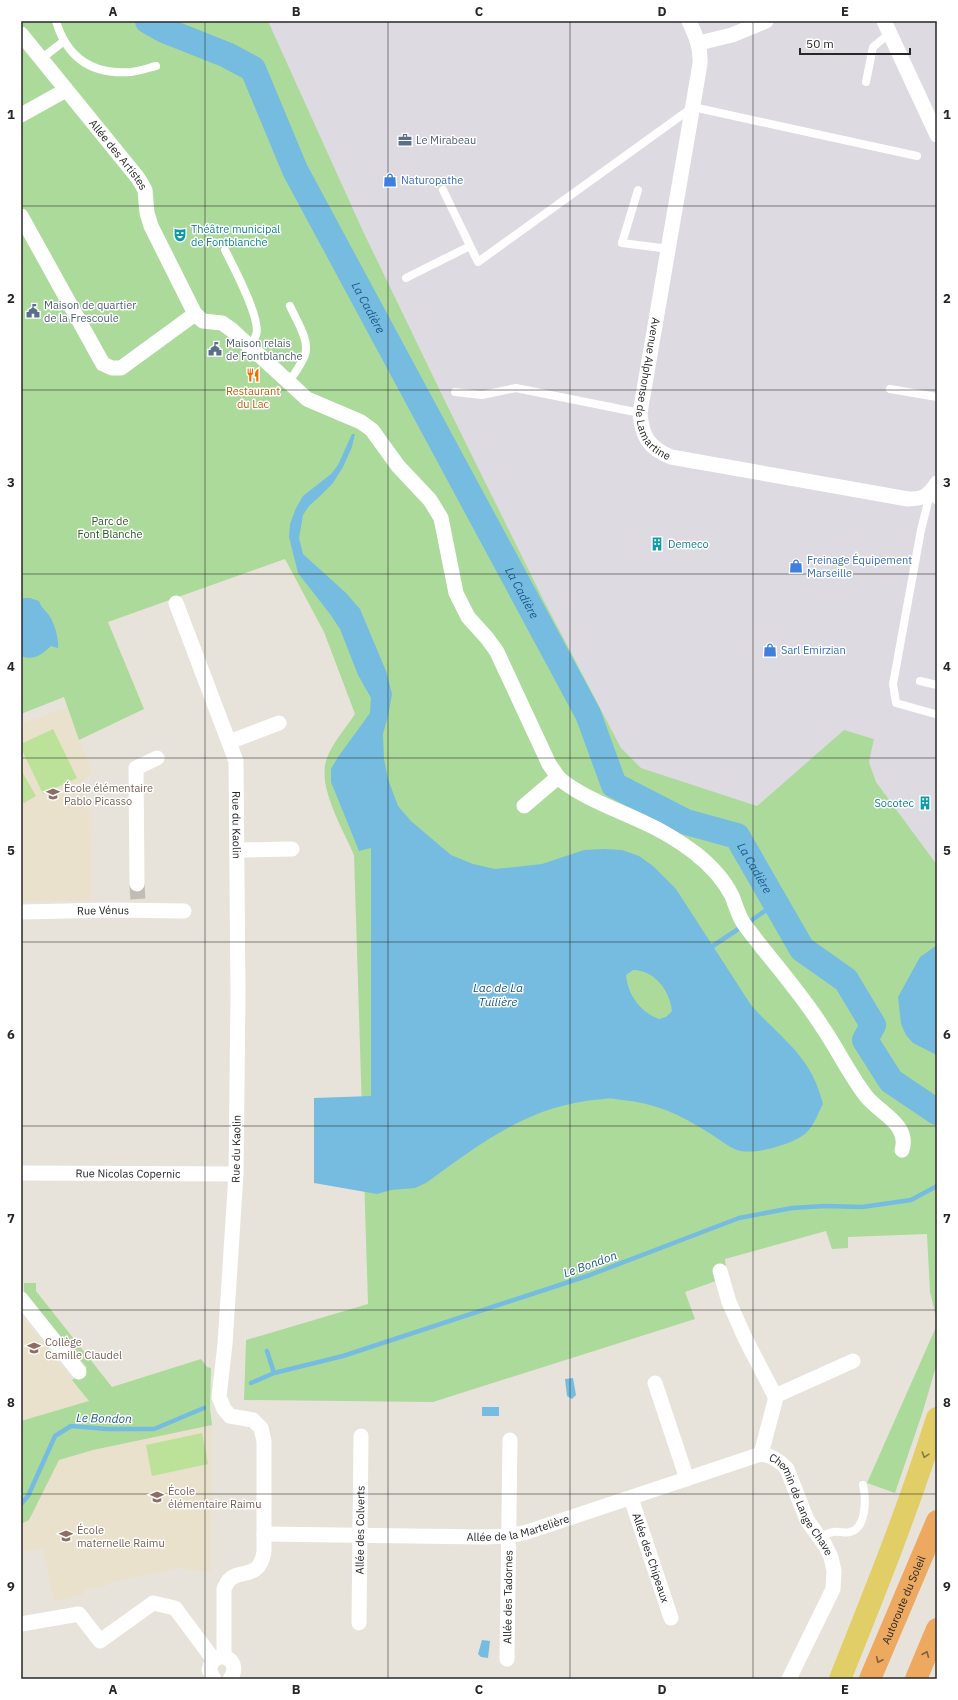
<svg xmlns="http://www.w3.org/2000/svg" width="958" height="1700" font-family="'IBM Plex Sans',sans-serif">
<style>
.industrial{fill:#dddae1}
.education{fill:#e9e1cb}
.green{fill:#acda9b}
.pitch{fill:#bce198}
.water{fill:#76bce1;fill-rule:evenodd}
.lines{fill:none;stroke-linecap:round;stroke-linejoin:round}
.stream{stroke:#76bce1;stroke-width:4.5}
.river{stroke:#76bce1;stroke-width:26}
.minor-tunnel{stroke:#c1bdb6;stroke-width:15;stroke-dasharray:15 8;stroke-linecap:butt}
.service{stroke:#fff;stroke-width:8}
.minor{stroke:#fff;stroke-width:15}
.primary{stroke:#e1ce66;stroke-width:22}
.motorway{stroke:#eda960;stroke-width:22}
.oneway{stroke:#847a46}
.oneway2{stroke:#806241}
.grid{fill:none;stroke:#272727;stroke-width:1;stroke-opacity:0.55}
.labels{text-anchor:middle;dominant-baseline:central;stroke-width:3;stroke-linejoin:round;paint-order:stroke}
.service-label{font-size:11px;fill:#4e5e75;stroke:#fff;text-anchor:start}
.street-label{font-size:11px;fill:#272727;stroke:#fff}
.shop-label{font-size:11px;fill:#366cbe;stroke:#fff;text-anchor:start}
.culture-label{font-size:11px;fill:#0d838f;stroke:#fff;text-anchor:start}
.food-label{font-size:11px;fill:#c56008;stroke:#fff}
.park-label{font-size:11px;fill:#275b20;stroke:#fff}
.education-label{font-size:11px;fill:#785e54;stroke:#fff;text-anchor:start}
.water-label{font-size:12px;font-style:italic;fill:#1a5988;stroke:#fff}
.neatline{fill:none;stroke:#272727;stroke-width:1.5}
.grid-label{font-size:13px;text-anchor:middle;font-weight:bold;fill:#272727}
</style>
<rect width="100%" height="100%" fill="#e8e3da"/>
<path class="industrial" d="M268,21h669v844l-61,-83 -7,-20 5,-23 -30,-9 -87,76 -117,-38 -19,-20 -77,-147 -98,-198 -84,-174z"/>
<path class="education" d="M67,707l25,66 -14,11 12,20 1,97h-70v-177z
M21,1315l68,86 -68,20z
M212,1425l-1,146 -26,-1 -1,-3 -77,16 -1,3 -22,4 1,4 -31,8 -11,-54 -14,3h-8v-27l8,-4 30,-60 34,-10z"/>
<path class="green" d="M21,21h247l94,208 84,174 98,198 77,147 20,20 116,38 87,-76 30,9 -5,23 7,20 61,83v498l-14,48 -28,82 -28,-10 69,-156v-10l-6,-25 -3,-58 -79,3v11l-16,1 -6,-18 -101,28 2,18 -42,15 10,27 -262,83 -189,-2 2,-60 122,-36 -14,-449c-11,-26 -38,-70 -27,-97 6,-16 19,-30 28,-44l-31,-82 -39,-73 -177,63 36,87 -65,31 -15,-43 -43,17z
M24,1283h12v8l76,96 89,-28 6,8 4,1 -1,40 2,17 -119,25 -34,10 -30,60 -8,4v-103l68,-20 -17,-21 15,-12 -63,-75z"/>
<path class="pitch" d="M53,729l24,49 -34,16 -22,-46v-4z
M21,770l15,26 -12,7 -3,-5z
M202,1433l6,31 -56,12 -6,-31z"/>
<path class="water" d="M352,434h3l-3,13 -9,20 -10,16 -14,14 -10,9 -6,9 -4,23 4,16 43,39 14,16 26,62 6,23 -4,22 -5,18 1,25 4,20 10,27 13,15 40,34 22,9 22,5 20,-2 27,-3 42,-14 20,-1 18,1 17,6 14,10 23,23 75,116c31,35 60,50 72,99 -5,9 -9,22 -17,29 -12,11 -53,23 -69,17 -9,-3 -22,-14 -31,-19 -27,-17 -51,-28 -84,-31 -6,-1 -12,-2 -18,-1 -74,5 -121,43 -178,84l-11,5 -24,2 -14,4 -63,-11v-85l57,-2v-248l-12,3 -28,-69v-13l7,-12 32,-44 1,-15 -13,-23 -18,-46 -10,-15 -32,-41 -9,-36 1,-13 6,-16 7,-12 28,-22 7,-9zM633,970c21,0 37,20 39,41l-6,6 -7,2c-19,-7 -31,-24 -33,-44z
M21,598h9l9,3c2,6 5,8 9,13 6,7 11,24 10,34l-7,-2c-10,9 -17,15 -30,10z
M937,945v110l-24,-12 -7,-8 -5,-11 -3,-27 22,-40z
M573,1378l3,17 -4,4 -5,-3 -2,-17z
M482,1407h17v9h-17z
M482,1640l8,1 -2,17 -7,-1 -3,-3z"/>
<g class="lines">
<path class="stream" d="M752,920l24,-17
M708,949l32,-21
M267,1351l7,22
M251,1383l23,-10 69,-17 247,-81 149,-57 53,-10 33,-2 37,1 49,-7 26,-14
M21,1504l7,-8 27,-60 16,-10 36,3h47l50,-21"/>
<path class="river" id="s1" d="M148,21l16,9 63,25 26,14 42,101 293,544 26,71 72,37 51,14 65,113 44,31 27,45 -8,15 26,41 46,31"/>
<path class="minor-tunnel" d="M137,884l1,17"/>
<path class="service" d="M56,21c11,37 36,54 75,51 9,-1 17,-4 25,-6
M41,59l23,-18
M866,82l7,-35 17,-14
M443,190l35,72 215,-155 224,49
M638,190l-16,53 47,6
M225,250c8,16 37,70 31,85 -1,4 -5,8 -7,11
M406,278l64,-32
M289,382c5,-8 12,-17 16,-27 5,-15 -9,-35 -15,-49
M890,389l47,8
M455,392l27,3 34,-7 124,25
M930,494l-9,36 -28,154 3,19 39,11
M930,494l7,7
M920,681l17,4
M819,1537c6,-3 14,-6 21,-5 3,0 7,1 10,0 17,-4 16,-34 13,-47"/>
<g class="minor">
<path id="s2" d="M689,21c7,15 12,27 11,43l-60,349c2,24 9,35 31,44l237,42c16,0 20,-3 29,-16"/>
<path d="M884,21l53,114"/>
<path id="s3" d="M21,34l117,144 7,12 2,23 4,13 44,88 8,7 19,2 10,7 75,69 54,23 11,8 26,36 32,34 11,18 15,75 12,24 19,21 10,14 52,112c3,4 6,9 9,13 18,18 62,34 85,45 18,8 36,19 52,31 14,11 29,27 37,43 4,10 6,19 12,28 25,34 54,65 77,101 16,23 28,49 45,71 13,17 44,28 36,54"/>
<path d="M699,43l33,-8 34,-14"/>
<path d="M21,115l45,-25"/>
<path d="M21,216l82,148 9,4h9l74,-54"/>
<path id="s4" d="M176,603l60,158 2,233 -2,180 -11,170 -6,53 5,12 6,7 23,4 8,8 3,13v111c-5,29 -24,16 -35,28 -2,3 -4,6 -5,9v68"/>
<path d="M229,742l50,-19"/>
<path d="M524,806l34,-29"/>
<path d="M237,850l55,-1"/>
<path d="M137,884l-1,-116 21,-10"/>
<path id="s5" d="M21,912l90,-2 73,1"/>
<path id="s6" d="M21,1173l215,1"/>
<path id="s7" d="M720,1271l9,31 16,36 30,58v5l-14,53c11,2 18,6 26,15l20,51 18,25 6,12 3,14 -1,18 -44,90"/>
<path d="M21,1299l58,73"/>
<path d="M655,1383l32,96"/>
<path d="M775,1396l78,-35"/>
<path id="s8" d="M631,1498l40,120"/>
<path id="s9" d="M264,1534l220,3 25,-1 18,-4 234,-78"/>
<path id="s10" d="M359,1623l2,-187"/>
<path d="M21,1624l58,-10 21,27 53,-38 22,5 38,51"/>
<path id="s11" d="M507,1659l3,-219"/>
<path d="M214,1679l-5,-9c6,-25 35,-10 21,9"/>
</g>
<path class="primary" d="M840,1679c35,-87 69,-172 97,-261"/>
<g class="motorway">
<path id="s12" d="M870,1679l67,-158"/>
<path d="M916,1679l21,-50"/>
</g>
</g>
<defs><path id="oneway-chevron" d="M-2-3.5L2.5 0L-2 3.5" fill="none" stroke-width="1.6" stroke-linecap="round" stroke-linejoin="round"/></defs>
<use class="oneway" href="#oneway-chevron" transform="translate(925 1455) rotate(107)"/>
<g class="oneway2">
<use href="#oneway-chevron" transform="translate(926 1654) rotate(-67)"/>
<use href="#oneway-chevron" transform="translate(879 1660) rotate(115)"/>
</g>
<path class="grid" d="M205,21v1658M388,21v1658M570,21v1658M753,21v1658M21,206h916M21,390h916M21,574h916M21,758h916M21,942h916M21,1126h916M21,1310h916M21,1494h916"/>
<defs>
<g id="office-bare" transform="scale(1.08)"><path d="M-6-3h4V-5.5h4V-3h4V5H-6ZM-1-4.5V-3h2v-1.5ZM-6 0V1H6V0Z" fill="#5c6f8a" stroke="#fff" stroke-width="2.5" paint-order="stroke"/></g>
<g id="shop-bare" transform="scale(1.08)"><path d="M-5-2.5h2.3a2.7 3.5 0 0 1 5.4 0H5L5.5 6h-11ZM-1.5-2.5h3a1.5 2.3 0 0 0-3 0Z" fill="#3f7fe0" stroke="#fff" stroke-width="2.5" paint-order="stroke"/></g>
<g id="theatre-bare" transform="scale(1.08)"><path d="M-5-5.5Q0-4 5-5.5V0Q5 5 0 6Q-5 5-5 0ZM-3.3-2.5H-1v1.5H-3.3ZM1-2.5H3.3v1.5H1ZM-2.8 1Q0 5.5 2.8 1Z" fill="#0f9aa8" stroke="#fff" stroke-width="2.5" paint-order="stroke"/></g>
<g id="civic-bare" transform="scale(1.08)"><path d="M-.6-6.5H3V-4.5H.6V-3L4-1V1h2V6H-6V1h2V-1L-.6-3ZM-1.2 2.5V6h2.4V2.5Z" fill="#5c6f8a" stroke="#fff" stroke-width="2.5" paint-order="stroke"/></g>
<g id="restaurant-bare" transform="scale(1.08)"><path d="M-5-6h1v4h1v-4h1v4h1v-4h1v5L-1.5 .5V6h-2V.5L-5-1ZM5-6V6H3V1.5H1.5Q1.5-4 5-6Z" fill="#e8710a" stroke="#fff" stroke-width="2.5" paint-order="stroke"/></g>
<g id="building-bare" transform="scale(1.08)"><path d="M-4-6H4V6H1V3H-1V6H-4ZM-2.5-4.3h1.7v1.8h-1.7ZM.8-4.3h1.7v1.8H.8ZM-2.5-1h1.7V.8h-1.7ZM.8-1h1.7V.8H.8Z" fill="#0f9aa8" stroke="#fff" stroke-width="2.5" paint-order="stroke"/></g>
<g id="school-bare" transform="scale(1.08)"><path d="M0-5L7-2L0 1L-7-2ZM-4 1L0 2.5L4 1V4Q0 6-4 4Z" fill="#8d6e63" stroke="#fff" stroke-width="2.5" paint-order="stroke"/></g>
</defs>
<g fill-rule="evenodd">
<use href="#office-bare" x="405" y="140"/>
<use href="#shop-bare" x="390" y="180"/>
<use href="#theatre-bare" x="180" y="235"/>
<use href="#civic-bare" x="33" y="311"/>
<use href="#civic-bare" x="215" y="349"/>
<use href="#restaurant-bare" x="253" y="375"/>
<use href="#building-bare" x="657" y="544"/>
<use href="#shop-bare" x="796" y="566"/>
<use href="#shop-bare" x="770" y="650"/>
<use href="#school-bare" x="53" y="794"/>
<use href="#building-bare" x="925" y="803"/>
<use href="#school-bare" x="34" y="1348"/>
<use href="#school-bare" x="157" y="1497"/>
<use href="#school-bare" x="66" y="1536"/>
</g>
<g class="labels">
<g class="service-label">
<text x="416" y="140">Le Mirabeau</text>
<text x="44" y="305">Maison de quartier<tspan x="44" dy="13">de la Frescoule</tspan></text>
<text x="226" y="343">Maison relais<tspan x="226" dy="13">de Fontblanche</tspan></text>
</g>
<g class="street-label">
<text stroke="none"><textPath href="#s3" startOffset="155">Allée des Artistes</textPath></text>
<text stroke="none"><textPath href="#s2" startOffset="379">Avenue Alphonse de Lamartine</textPath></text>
<text stroke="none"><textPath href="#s4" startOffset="233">Rue du Kaolin</textPath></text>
<text stroke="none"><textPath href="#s5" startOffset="82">Rue Vénus</textPath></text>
<text transform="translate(236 1149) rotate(-89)">Rue du Kaolin</text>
<text stroke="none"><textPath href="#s6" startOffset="107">Rue Nicolas Copernic</textPath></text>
<text stroke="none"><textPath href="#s7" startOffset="265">Chemin de Lange Chave</textPath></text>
<text stroke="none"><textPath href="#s9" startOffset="255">Allée de la Martelière</textPath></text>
<text stroke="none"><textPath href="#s10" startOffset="93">Allée des Colverts</textPath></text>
<text stroke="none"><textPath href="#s8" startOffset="63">Allée des Chipeaux</textPath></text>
<text stroke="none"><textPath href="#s11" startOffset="62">Allée des Tadornes</textPath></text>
<text stroke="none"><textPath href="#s12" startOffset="86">Autoroute du Soleil</textPath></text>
</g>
<g class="shop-label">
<text x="401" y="180">Naturopathe</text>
<text x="807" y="560">Freinage Équipement<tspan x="807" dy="13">Marseille</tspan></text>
<text x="781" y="650">Sarl Emirzian</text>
</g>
<g class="culture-label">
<text x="191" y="229">Théâtre municipal<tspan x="191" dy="13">de Fontblanche</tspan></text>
<text x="668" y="544">Demeco</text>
<text x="914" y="803" text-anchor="end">Socotec</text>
</g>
<g class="food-label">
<text x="253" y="391">Restaurant<tspan x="253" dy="13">du Lac</tspan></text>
</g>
<g class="park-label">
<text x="110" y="521">Parc de<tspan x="110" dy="13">Font Blanche</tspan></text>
</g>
<g class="education-label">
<text x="64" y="788">École élémentaire<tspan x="64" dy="13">Pablo Picasso</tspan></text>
<text x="45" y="1342">Collège<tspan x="45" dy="13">Camille Claudel</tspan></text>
<text x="168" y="1491">École<tspan x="168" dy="13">élémentaire Raimu</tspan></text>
<text x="77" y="1530">École<tspan x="77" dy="13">maternelle Raimu</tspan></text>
</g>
<g class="water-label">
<text stroke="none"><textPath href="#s1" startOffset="381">La Cadière</textPath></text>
<text stroke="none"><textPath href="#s1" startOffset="705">La Cadière</textPath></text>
<text stroke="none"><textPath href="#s1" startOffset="1089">La Cadière</textPath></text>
<text x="498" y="987">Lac de La<tspan x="498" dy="14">Tuilière</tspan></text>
<text transform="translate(590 1264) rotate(-20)">Le Bondon</text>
<text transform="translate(104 1418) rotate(1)">Le Bondon</text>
</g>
</g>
<rect width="958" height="1700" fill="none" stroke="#ffffff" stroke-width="44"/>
<path d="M800 48v6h110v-6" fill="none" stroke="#272727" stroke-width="2"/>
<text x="806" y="48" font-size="12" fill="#272727" stroke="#ffffff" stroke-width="3" paint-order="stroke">50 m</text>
<rect x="22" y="22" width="914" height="1656" class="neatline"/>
<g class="grid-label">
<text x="113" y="16">A</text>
<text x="296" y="16">B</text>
<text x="479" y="16">C</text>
<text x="662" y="16">D</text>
<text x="845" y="16">E</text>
<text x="11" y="119">1</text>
<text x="947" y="119">1</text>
<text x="11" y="303">2</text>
<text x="947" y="303">2</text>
<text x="11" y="487">3</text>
<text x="947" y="487">3</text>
<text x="11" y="671">4</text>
<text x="947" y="671">4</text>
<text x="11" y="855">5</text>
<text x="947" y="855">5</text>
<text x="11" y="1039">6</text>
<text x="947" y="1039">6</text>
<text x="11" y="1223">7</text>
<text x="947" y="1223">7</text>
<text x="11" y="1407">8</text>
<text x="947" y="1407">8</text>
<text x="11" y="1591">9</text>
<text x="947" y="1591">9</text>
<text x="113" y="1694">A</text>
<text x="296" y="1694">B</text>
<text x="479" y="1694">C</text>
<text x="662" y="1694">D</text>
<text x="845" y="1694">E</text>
</g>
</svg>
